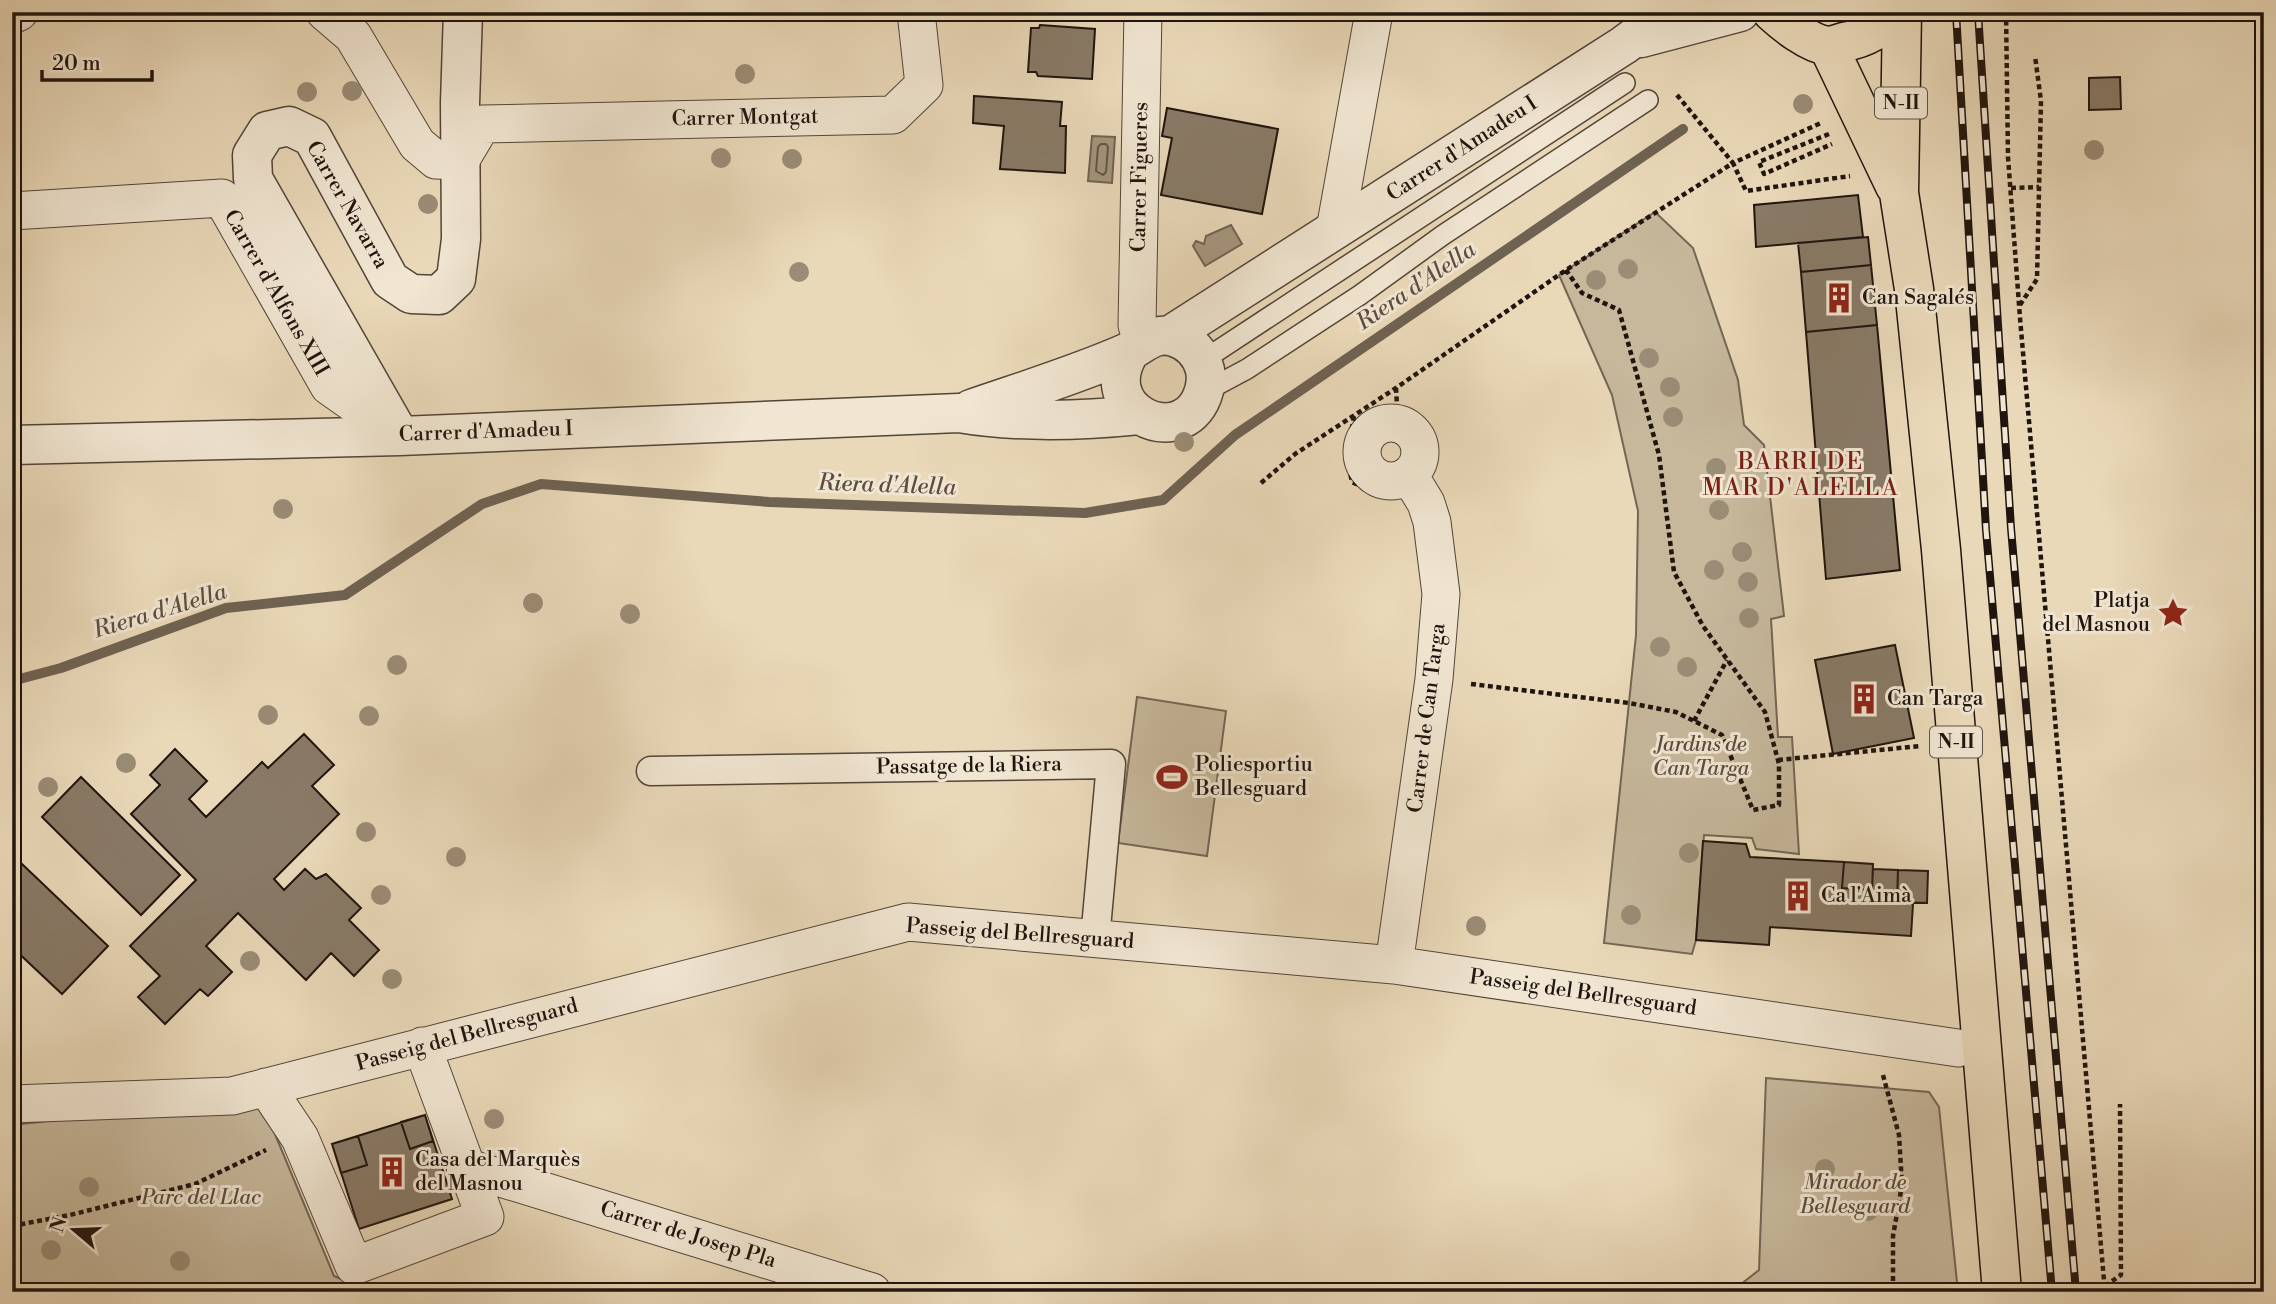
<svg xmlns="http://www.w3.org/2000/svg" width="2276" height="1304" font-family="'Libre Bodoni',serif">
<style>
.green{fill:#c7b89c;stroke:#736655;stroke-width:2}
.water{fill:#a5967f;stroke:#6f6252;stroke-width:2}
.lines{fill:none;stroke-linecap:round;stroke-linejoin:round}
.shore{stroke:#625546;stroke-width:2}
.stream{stroke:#6f6252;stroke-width:10}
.building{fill:#897a67;stroke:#1f140e;stroke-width:2}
.service-casing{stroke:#524539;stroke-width:22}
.pedestrian-casing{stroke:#524539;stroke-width:31}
.minor-casing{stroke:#524539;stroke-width:39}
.tertiary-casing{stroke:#524539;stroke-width:41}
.primary-casing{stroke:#1f140e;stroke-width:41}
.path{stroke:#1f140e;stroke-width:4.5;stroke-dasharray:5 3.5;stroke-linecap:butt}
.service{stroke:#f1e6d2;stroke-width:19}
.pedestrian{stroke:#f1e6d2;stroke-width:28}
.minor{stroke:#f1e6d2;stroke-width:37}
.tertiary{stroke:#f1e6d2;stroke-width:38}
.primary{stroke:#ead9b9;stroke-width:38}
.rail-casing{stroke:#1f140e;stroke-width:8}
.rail{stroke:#f1e6d2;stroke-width:5;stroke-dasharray:16;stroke-linecap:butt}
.tree{fill:#9b8c76}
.labels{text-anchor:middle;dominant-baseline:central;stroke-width:6;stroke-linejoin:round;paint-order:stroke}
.shield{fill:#f1e6d2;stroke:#5e5349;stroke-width:2}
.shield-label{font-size:19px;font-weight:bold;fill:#1f140e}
.street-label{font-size:21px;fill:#1f140e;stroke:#f1e6d2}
.poi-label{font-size:21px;fill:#1f140e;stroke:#f1e6d2;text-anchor:start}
.park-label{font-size:21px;font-style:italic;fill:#5a4d40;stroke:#f1e6d2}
.water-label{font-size:23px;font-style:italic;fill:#5b4e41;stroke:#f1e6d2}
.neighbourhood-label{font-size:23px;letter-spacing:2px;fill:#7a1f14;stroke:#f1e6d2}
</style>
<rect width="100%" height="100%" fill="#ead9b9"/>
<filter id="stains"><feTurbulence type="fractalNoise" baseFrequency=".00286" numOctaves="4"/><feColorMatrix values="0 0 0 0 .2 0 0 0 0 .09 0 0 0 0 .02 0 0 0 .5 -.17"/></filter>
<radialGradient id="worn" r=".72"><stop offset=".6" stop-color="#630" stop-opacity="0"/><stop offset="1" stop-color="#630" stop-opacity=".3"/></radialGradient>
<path class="green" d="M1655,212l38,36 45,132 6,45 20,20 20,171 -13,3 7,118h14l7,117 -43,-5 -4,-11 -48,-3 -8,105 -4,14 -88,-11 32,-308 2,-124 -26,-116 -53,-120z
M1137,697l89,14 -19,145 -89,-13z
M1766,1078l163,14 10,15 19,185h-227l28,-22z
M260,1098l74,178 37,16h-359v-167z"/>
<path class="water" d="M1092,136l23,1 -3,46 -24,-2z
M1231,225l11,19 -37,22 -12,-20 3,-5 8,3 2,-8z"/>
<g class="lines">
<path class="shore" d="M1101,144h5l2,3 -2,25 -3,3 -7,-4 2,-24z"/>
<path class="stream" d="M12,681l49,-13 165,-60 119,-13 137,-91 59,-20 228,18 316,11 78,-13 72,-65 448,-306"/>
</g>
<path class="building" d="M1040,25l55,4 -3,50 -54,-3 -2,-4h-8l3,-44h8z
M2120,77l1,32 -32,1v-32z
M974,96l88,6 -2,24h6l-1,47 -65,-4 4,-43 -31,-3z
M1167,108l111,21 -16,85 -101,-19 11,-57 -10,-2z
M1858,195l5,42 -107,10 -2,-42z
M1868,237l3,28 -70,7 -3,-29z
M1871,265l6,60 -71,7 -5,-60z
M1877,325l23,245 -74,9 -20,-247z
M1895,645l19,93 -81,16 -18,-94z
M304,734l30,31 -22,21 27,28 -65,65 10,11 21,-21 11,10 10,-5 35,34 -12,12 30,30 -25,26 -23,-23 -25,27 -68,-67 -32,33 26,26 -24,24 -8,-7 -35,35 -27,-27 22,-21 -30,-30 66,-66 -65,-66 29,-29 -10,-10 25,-26 32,32 -18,18 17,18 56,-55 6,6z
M81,777l99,98 -39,40 -99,-98z
M1703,841l43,3 4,13 94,5 -2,26 30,2 1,-21 25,1 -1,32 16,2 -2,32 -141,-9 -1,18 -73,-5z
M1844,862l29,2 -1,26 -30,-2z
M22,864l86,82 -46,48 -50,-47v-73z
M1898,870l30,1 -1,32 -30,-1z
M425,1115l27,84 -93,30 -27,-85z
M425,1115l8,26 -23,8 -9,-27z
M358,1136l9,29 -26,8 -9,-29z"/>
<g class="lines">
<g class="service-casing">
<path id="service" d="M1202,361l423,-278
M1204,392l43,-23 113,-74 83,-60 205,-135"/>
</g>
<g class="pedestrian-casing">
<path id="pedestrian" d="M651,771l460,-7 -16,175"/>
</g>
<g class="minor-casing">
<path id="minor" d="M325,12l28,24 64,108 19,16 24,1 22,-37 411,-9 31,-30 -8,-73
M12,15l7,-3
M12,211l210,-13 107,188 71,50
M1335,230l39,-218
M1142,341l-5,-16 6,-313
M1362 452a29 29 0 1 1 58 0a29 29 0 1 1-58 0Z
M1394,965l40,-286 7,-85 -9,-72 -6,-19 -17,-28
M266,1087l34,51 54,128 131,-49 -63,-171
M12,1104l220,-8 676,-174 486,43 564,83
M465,1167l407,125"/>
</g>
<g class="tertiary-casing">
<path id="tertiary" d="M1641,38l99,-26
M1169,336l455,-291 44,-33
M971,409c52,-18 105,-34 155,-56 17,-8 28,-22 48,-16 17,5 27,17 31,33 2,11 0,21 -5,31 -25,48 -108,8 -69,-51
M400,436l-147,-257 -1,-24 15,-24 22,-5 23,11 78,143 21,14 28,1 17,-16 5,-40 -1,-136 3,-91
M12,445l388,-9 559,-23c59,10 121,8 180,2"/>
</g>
<g class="primary-casing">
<path id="primary" d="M1772,12c13,12 38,32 56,34 5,0 12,-3 16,-4 22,-4 37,-13 51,-30
M1902,12l-3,181 15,96 27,261 61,742
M1828,46l67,140"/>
</g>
<path class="path" d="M2006,12l2,145 12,161 85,974
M1677,95l56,68 90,-41
M1829,134l-70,28 5,12 68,-30
M2011,188l28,-1
M2020,305l17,-26 4,-178 -6,-45
M1396,388l2,35
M1354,416l-7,41 5,25 27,13
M1261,483l34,-29 101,-66 170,-118 167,-107 13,28 104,-15
M1471,684l158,19 47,9 46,23 31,75 26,-5v-41l-14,-52 -62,-86 -29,-54 -15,-117 -40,-145 -37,-17 -16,-23
M1694,721l33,-61
M1778,760l142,-14
M1883,1075l16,60 3,50 -9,51v56
M12,1226l58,-11 125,-31 71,-34
M2105,1286l16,-11 -1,-171"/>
<use href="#service" class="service"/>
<use href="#pedestrian" class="pedestrian"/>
<use href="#minor" class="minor"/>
<use href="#tertiary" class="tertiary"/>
<use href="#primary" class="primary"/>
<g class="rail-casing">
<path id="rail" d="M1956,12l30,518 66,762
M1978,12l33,516 65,764"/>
</g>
<use href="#rail" class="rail"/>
</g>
<g class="tree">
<circle cx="745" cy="74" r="10"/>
<circle cx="352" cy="91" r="10"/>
<circle cx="307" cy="92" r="10"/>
<circle cx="1803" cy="104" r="10"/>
<circle cx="2094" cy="150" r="10"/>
<circle cx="721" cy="158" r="10"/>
<circle cx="792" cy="159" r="10"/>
<circle cx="428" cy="204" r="10"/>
<circle cx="1628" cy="269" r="10"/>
<circle cx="799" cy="272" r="10"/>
<circle cx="1596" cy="280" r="10"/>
<circle cx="1649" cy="358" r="10"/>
<circle cx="1670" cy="387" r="10"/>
<circle cx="1673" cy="417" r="10"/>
<circle cx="1184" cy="442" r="10"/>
<circle cx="1716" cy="468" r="10"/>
<circle cx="283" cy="509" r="10"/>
<circle cx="1719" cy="510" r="10"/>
<circle cx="1742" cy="552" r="10"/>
<circle cx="1714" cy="570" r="10"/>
<circle cx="1748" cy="582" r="10"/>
<circle cx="533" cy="603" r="10"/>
<circle cx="630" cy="614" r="10"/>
<circle cx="1749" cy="618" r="10"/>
<circle cx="1660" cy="647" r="10"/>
<circle cx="397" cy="665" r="10"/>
<circle cx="1687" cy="667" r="10"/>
<circle cx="268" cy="715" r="10"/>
<circle cx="369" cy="716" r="10"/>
<circle cx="126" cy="763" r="10"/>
<circle cx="48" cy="787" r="10"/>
<circle cx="366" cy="832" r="10"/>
<circle cx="1689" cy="853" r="10"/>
<circle cx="456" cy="857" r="10"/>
<circle cx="381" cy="895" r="10"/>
<circle cx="1631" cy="915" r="10"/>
<circle cx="1476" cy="926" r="10"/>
<circle cx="250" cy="961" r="10"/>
<circle cx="392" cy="979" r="10"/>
<circle cx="494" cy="1119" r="10"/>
<circle cx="1825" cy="1169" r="10"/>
<circle cx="89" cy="1187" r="10"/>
<circle cx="1868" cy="1211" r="10"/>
<circle cx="51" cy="1250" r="10"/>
<circle cx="180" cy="1261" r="10"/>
</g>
<defs>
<g id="building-bare" transform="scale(2.415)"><path d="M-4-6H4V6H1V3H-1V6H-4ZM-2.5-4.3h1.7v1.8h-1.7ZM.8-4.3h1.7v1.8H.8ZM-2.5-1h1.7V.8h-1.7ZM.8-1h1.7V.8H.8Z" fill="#8f2418" stroke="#f1e6d2" stroke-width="2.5" paint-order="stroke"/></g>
<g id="sight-bare" transform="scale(2.415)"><path d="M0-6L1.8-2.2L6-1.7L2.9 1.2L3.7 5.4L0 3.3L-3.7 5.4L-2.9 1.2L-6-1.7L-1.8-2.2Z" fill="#8f2418" stroke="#f1e6d2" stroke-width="2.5" paint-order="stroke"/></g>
<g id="stadium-bare" transform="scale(2.415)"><path d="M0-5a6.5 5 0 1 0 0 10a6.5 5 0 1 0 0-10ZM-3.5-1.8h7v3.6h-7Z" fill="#8f2418" stroke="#f1e6d2" stroke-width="2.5" paint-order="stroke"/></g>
</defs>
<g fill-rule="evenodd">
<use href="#building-bare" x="1839" y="298"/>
<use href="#sight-bare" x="2173" y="613"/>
<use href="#building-bare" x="1864" y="699"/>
<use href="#stadium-bare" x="1172" y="777"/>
<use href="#building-bare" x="1798" y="896"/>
<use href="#building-bare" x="392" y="1172"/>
</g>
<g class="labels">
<g class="shield">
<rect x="1875" y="87.5" width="52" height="31" rx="5"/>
<rect x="1930" y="726.5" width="52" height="31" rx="5"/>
</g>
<g class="shield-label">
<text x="1901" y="103">N-II</text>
<text x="1956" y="742">N-II</text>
</g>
<g class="street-label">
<text transform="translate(745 118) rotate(-1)">Carrer Montgat</text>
<text transform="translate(1462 149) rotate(-33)">Carrer d'Amadeu I</text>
<text transform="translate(1140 177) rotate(-89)">Carrer Figueres</text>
<text transform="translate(347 205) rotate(60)">Carrer Navarra</text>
<text transform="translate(276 293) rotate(60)">Carrer d'Alfons XIII</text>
<text transform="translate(486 432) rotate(-2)">Carrer d'Amadeu I</text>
<text transform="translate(1427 718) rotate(-83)">Carrer de Can Targa</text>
<text transform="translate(969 766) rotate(-1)">Passatge de la Riera</text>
<text transform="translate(1020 934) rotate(4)">Passeig del Bellresguard</text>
<text transform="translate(1583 993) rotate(8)">Passeig del Bellresguard</text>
<text transform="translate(467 1035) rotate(-15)">Passeig del Bellresguard</text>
<text transform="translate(688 1235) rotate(17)">Carrer de Josep Pla</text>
</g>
<g class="poi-label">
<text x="1862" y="298">Can Sagalés</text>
<text x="2150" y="601" text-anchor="end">Platja<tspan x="2150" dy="24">del Masnou</tspan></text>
<text x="1887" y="699">Can Targa</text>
<text x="1195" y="765">Poliesportiu<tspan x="1195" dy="24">Bellesguard</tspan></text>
<text x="1821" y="896">Ca l'Aimà</text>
<text x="415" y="1160">Casa del Marquès<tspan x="415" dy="24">del Masnou</tspan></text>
</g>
<g class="park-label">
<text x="1701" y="745">Jardins de<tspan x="1701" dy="24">Can Targa</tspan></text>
<text x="1855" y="1183">Mirador de<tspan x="1855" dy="24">Bellesguard</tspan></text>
<text x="201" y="1198">Parc del Llac</text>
</g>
<g class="water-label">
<text transform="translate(1416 286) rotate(-34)">Riera d'Alella</text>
<text transform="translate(887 485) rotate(2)">Riera d'Alella</text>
<text transform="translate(160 611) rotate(-17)">Riera d'Alella</text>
</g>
<g class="neighbourhood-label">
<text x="1801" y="462">BARRI DE<tspan x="1801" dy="26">MAR D'ALELLA</tspan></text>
</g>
</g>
<rect width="2276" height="1304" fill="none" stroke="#ead9b9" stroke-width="42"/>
<rect x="14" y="14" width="2248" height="1276" fill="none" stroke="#1f140e" stroke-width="3.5"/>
<rect x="21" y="21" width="2234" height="1262" fill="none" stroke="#1f140e" stroke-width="2"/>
<g transform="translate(74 1230) rotate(289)" stroke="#f1e6d2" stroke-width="5" paint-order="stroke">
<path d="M0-5L12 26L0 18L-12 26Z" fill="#1f140e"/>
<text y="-10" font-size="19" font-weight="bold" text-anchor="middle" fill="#1f140e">N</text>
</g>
<path d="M42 70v10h110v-10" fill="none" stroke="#1f140e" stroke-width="3.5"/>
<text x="52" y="70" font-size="21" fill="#1f140e" stroke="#f1e6d2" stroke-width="5" paint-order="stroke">20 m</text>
<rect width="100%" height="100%" filter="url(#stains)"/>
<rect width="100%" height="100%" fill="url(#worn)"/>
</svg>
